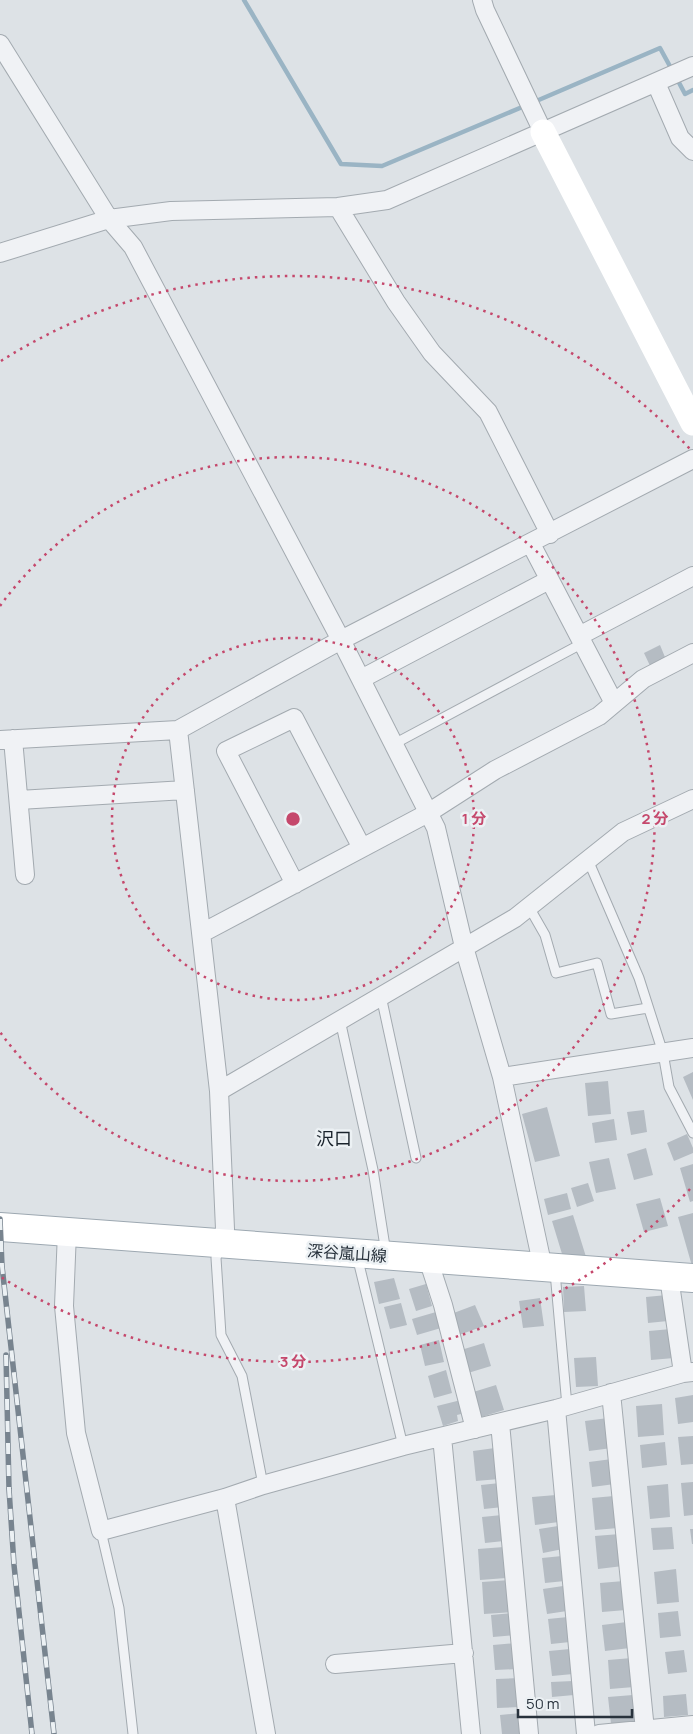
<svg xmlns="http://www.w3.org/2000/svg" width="693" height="1734" font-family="Manrope,'Noto Sans JP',sans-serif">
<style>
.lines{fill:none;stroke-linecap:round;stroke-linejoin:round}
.stream{stroke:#9ab4c4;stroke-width:4.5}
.building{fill:#b5bcc3}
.lane-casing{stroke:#a3aab0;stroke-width:11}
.street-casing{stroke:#a3aab0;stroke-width:20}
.primary-casing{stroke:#9da8b1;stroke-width:30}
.lane{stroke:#f0f2f5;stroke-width:9}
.street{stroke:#f0f2f5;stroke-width:18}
.secondary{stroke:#fff;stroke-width:25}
.primary{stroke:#fff;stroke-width:28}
.rail-casing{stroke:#78848f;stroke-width:5.5}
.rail{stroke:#ecf1f4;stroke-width:4;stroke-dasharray:11;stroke-linecap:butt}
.ring{fill:none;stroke:#c5486c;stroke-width:2.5;stroke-dasharray:2.5 5}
.labels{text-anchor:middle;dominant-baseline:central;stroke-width:5;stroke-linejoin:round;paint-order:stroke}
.street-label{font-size:16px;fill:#28323c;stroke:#ecf1f4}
.neighbourhood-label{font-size:18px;fill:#1a232c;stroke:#ecf1f4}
.centre{fill:#c5486c;stroke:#ecf1f4;stroke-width:2.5}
.ring-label{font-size:15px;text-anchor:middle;font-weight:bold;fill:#c5486c;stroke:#ecf1f4;stroke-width:5;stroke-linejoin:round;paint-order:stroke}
</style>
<rect width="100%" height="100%" fill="#dde2e6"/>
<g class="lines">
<path class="stream" d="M244,0l97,164 41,2 145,-61
M676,77l9,17 8,-4
M534,102l126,-54 12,22"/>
</g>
<path class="building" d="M660,645l7,17 -15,8 -8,-17z
M693,1072v28l-10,-23z
M608,1081l3,33 -23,2 -3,-33z
M547,1107l13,49 -25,6 -13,-48z
M644,1110l3,22 -16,3 -4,-23z
M614,1119l3,21 -22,3 -3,-20z
M687,1134l6,14v5l-19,8 -7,-18z
M646,1148l7,27 -19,5 -7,-26z
M609,1158l7,31 -20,4 -7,-31z
M693,1164v37l-3,1 -10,-34z
M588,1183l6,18 -17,6 -6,-19z
M567,1193l4,16 -23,6 -4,-16z
M660,1198l8,28 -24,6 -8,-28z
M693,1213v53h-1l-14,-49z
M573,1215l14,45 -21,7 -14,-46z
M394,1278l6,21 -21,5 -5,-22z
M426,1284l6,22 -16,5 -7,-22z
M584,1286l2,25 -22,1 -1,-25z
M667,1295l1,26 -20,2 -2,-26z
M540,1298l4,28 -21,2 -4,-27z
M401,1303l6,22 -17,4 -6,-22z
M475,1305l9,21 -25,9 -8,-21z
M436,1312l5,16 -24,7 -5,-16z
M671,1329l3,29 -23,2 -2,-29z
M439,1340l5,22 -19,4 -5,-21z
M484,1343l7,23 -23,7 -7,-23z
M596,1357l2,29 -22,1 -2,-29z
M446,1370l6,23 -18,5 -6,-22z
M496,1385l8,25 -26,8 -8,-25z
M693,1395v27l-15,2 -3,-26z
M461,1400l4,13 -8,2 1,6 -15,5 -6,-20z
M662,1404l2,31 -26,2 -2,-31z
M608,1418l4,30 -23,3 -4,-30z
M693,1436v28l-12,1 -3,-28z
M665,1442l2,23 -25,3 -2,-23z
M495,1448l4,31 -23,2 -3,-30z
M612,1459l3,25 -23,3 -3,-25z
M693,1482v33l-9,1 -3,-33z
M500,1483l3,24 -19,2 -3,-24z
M668,1484l2,33 -20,2 -3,-33z
M556,1495l3,27 -24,3 -3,-28z
M614,1496l4,32 -23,2 -3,-32z
M502,1515l2,26 -19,2 -3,-26z
M558,1526l5,23 -20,4 -4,-24z
M672,1527l2,22 -21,1 -2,-22z
M690,1529h3v15h-1z
M620,1534l3,32 -25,3 -3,-33z
M504,1547l2,31 -26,2 -2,-31z
M562,1556l3,25 -20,2 -3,-25z
M676,1569l3,33 -22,2 -3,-32z
M510,1580l3,32 -29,2 -2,-32z
M624,1581l2,29 -24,2 -2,-29z
M563,1586l4,25 -20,3 -4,-25z
M678,1611l3,25 -21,2 -2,-25z
M513,1613l2,22 -22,2 -2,-22z
M568,1617l2,25 -19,2 -3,-25z
M627,1622l3,26 -25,3 -3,-26z
M516,1643l2,26 -23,1 -2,-25z
M570,1649l3,25 -21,2 -3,-25z
M684,1650l3,22 -19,2 -3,-22z
M632,1658l2,29 -24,2 -2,-29z
M519,1678l1,29 -23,1 -1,-29z
M573,1681l1,14 -22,2 -1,-15z
M686,1694l2,21 -24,2 -1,-21z
M633,1695l3,27 -25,2 -3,-27z
M522,1713l2,21h-22l-2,-19z"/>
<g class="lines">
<g class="lane-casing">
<path id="lane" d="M394,744l189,-101
M588,860l51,118 24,75 6,34 24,46
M529,907l16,28 11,38 41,-10 14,51 37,-6
M381,996l35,162
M340,1020l33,150 13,83
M220,1246l-4,12 5,77 21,41 21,109
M357,1256l46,190
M555,1272l12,134
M101,1531l18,77 14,126"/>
</g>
<g class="street-casing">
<path id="street" d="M482,0l3,10 58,122
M0,44l109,175 24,28 208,393 95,188 28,119 38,130 41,191
M656,83l24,55 13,13
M338,207l58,95 36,51 56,59 62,122
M0,253l109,-34 62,-8 167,-4 49,-7 306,-134
M531,544l83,159
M579,636l114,-60
M361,679l188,-99
M178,730l41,361 6,138 -4,15
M13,739l12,136
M0,740l178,-10 163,-90 352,-181
M19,800l166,-10
M295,884l-69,-133 68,-33 68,130
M202,933l226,-120 67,-43 104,-54 44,-37 50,-26
M502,1077l191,-29
M219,1091l296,-173 108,-86 70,-33
M67,1232l-3,74 12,127 25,98 124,-33 38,-13 140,-39 153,-37 127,-36 10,-1
M428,1259l15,46 32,124
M669,1277l14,96
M611,1393l34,337
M556,1409l30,325
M500,1423l29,311
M442,1437l29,297
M225,1498l41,236
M335,1664l129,-11
M599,1734l94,-9"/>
</g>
<g class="primary-casing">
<path id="primary" d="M0,1227l693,51"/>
</g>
<use href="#lane" class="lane"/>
<use href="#street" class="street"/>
<path class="secondary" d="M543,132l150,291"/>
<use href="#primary" class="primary"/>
<g class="rail-casing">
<path id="rail" d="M0,1219l2,47 52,468
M6,1355l3,134 5,76 18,169"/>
</g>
<use href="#rail" class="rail"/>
</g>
<g class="ring">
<circle cx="293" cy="819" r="181"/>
<path d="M0 606A362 362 0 1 1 0 1032"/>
<path d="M690 1189A543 543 0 0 1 1 1277M1 361A543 543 0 0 1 690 449"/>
</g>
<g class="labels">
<g class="street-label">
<text transform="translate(347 1253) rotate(4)">深谷嵐山線</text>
</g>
<g class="neighbourhood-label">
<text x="334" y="1138">沢口</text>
</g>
</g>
<circle cx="293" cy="819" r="8" class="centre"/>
<g class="ring-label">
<text x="474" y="824">1 分</text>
<text x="655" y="824">2 分</text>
<text x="293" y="1367">3 分</text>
</g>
<path d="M518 1709v8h114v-8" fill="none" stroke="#28323c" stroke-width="2.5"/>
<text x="526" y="1709" font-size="15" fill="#28323c" stroke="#ecf1f4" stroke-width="4" paint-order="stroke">50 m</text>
</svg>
